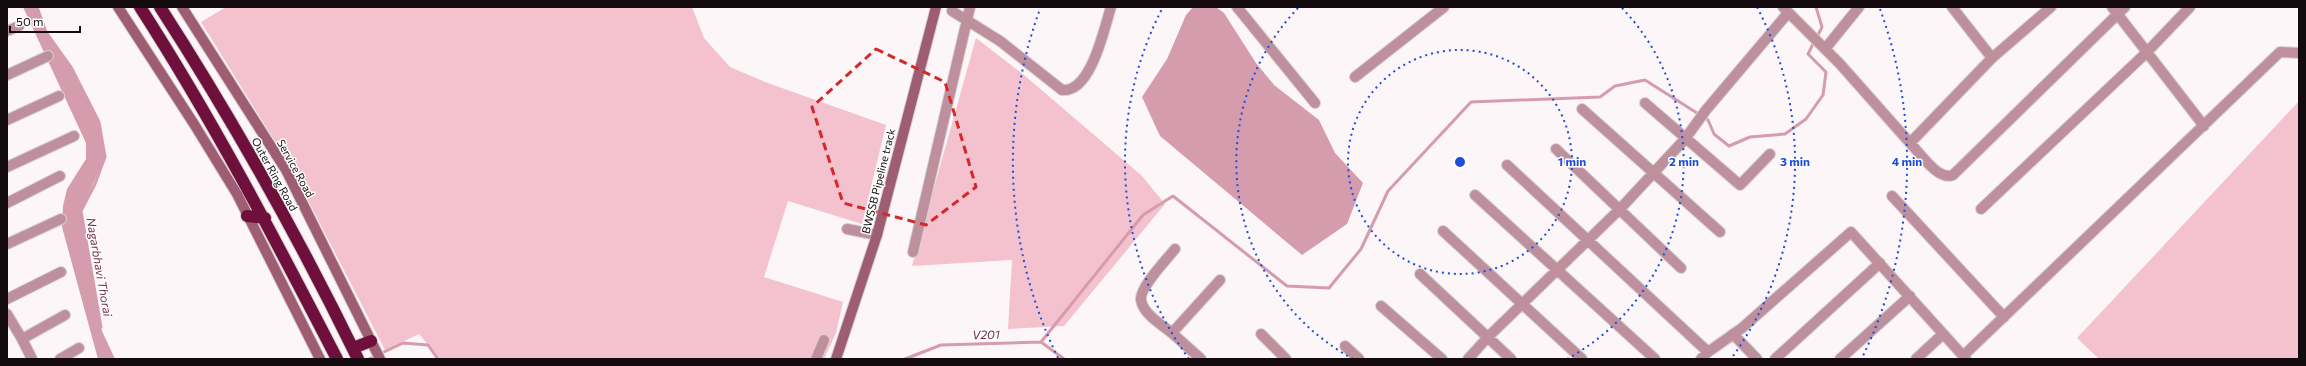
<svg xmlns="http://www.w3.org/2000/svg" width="2306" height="366" font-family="Commissioner,sans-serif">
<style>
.green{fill:#f4c1cf}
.water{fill:#d59cad}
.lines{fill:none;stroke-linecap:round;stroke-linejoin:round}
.stream{stroke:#d59cad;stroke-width:3}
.street-casing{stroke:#d7d0d2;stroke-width:12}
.secondary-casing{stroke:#d7d0d2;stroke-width:12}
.highway-casing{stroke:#d7d0d2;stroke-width:14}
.street{stroke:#be909d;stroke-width:10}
.secondary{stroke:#9e5d72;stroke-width:10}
.highway{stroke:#6e103b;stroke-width:12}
.marked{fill:none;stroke:#d62828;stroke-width:3;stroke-dasharray:8 5;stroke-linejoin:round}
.ring{fill:none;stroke:#1d4ed8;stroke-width:2;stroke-dasharray:2 4}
.labels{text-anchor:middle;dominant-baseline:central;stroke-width:3;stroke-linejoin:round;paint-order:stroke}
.street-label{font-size:11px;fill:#130b0d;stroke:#fff}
.water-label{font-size:12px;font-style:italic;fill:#742f48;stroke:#fff}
.centre{fill:#1d4ed8;stroke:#fff;stroke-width:2}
.ring-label{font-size:12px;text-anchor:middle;font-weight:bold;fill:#1d4ed8;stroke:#fff;stroke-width:3;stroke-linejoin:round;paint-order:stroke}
</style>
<rect width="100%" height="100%" fill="#fcf6f8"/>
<path class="green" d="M226,7h466l12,31 26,29 35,15 121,43 -24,99 -74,-23 -24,76 79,25 -7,31 -12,26h-384l-21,-25 -34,16 -93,-181 -91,-147z
M976,38l48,37 118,101 23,28 -101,122 -56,3 4,-69 -100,6z
M2299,101v258h-200l-22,-21z"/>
<path class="water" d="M23,7h14l9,25 25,35 28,55 6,35 -24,54 21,120 13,28h-17l-36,-132 1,-21 4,-17 19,-30v-16z
M1193,7h23l8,6 32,50 18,22 45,35 16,33 28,30 -16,41 -45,31 -142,-119 -18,-39 25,-38 19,-44z"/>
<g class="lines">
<path class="stream" d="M37,7l9,25 25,35 28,55 6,35 -10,27 -14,27 20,116
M1816,7l6,20 -5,10
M1041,342l102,-127 30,-19 114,90 42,2 32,-39 27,-58 83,-89 129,-5 15,-11 30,-6 63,40 6,14 15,12 21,-9 35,-3 21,-15 17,-24 3,-23 -18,-18 6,-12
M369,359l34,-16 25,2 10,14
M905,359l36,-14 100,-3 23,17"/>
<g class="street-casing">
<path id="street" d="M1237,7l78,96
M1783,7l57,57 70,79 82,-85 59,-51
M1952,7l40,51
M2112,7l92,119
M952,11l48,30 62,49c29,3 42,-61 49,-83
M7,31l12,-5
M1825,49l34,-42
M7,75l41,-19
M1355,77l89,-70
M1645,103l95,82 30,-31
M1582,109l138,123
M7,120l52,-24
M1910,143c10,10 28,38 43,32l172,-168
M1556,149l125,119
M1507,165l201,187
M7,167l67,-31
M1475,195l180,164
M1892,196l112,121
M7,203l53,-27
M1981,209l165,-156 44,-46
M847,229l30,6
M1443,231l139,128
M7,244l54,-25
M913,252l57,-245
M1420,274l91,85
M7,299l54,-27
M1381,306l61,53
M7,314l15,25 43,-24
M1172,333c-10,-8 -29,-19 -31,-33 -2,-12 26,-41 34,-51
M1261,334l25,25
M1733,334l24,25
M22,339l10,20
M1345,346l14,13
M1963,356l317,-304 19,1
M60,359l19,-11
M816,359l8,-19
M1201,359l-29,-26 48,-53
M1468,359l20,-22 132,-128 65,-70 21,-29 82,-97
M1701,359l7,-7 34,-24 109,-96 115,127
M1775,359l105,-96
M1840,359l70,-63
M1916,359l27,-25"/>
</g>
<g class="secondary-casing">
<path id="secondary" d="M118,7l76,117 43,70 83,165
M182,7l104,163 94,189
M836,359l41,-124 59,-228"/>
</g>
<g class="highway-casing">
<path id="highway" d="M140,7c73,113 135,232 197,352
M160,7c73,113 139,231 198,352
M247,216l18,2
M353,348l18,-7"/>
</g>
<use href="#street" class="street"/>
<use href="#secondary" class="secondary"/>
<use href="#highway" class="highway"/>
</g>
<path class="marked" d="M876,49l69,33 31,105 -50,38 -83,-22 -31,-96z"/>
<g class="ring">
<circle cx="1460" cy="162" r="112"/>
<path d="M1353 359A224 224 0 0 1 1298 8M1622 8A224 224 0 0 1 1567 359"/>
<path d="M1189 359A335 335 0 0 1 1163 7M1757 7A335 335 0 0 1 1731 359"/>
<path d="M1058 358A447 447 0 0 1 1040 9M1880 9A447 447 0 0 1 1862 358"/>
</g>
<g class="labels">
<g class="street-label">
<text transform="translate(296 168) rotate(61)">Service Road</text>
<text transform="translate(275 174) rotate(61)">Outer Ring Road</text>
<text transform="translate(878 181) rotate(-76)">BWSSB Pipeline track</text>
</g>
<g class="water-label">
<text transform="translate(100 267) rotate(80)">Nagarbhavi Thorai</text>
<text transform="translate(986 334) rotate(-1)">V201</text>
</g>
</g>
<circle cx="1460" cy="162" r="6" class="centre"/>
<g class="ring-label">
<text x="1572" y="166">1 min</text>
<text x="1684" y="166">2 min</text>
<text x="1795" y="166">3 min</text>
<text x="1907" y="166">4 min</text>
</g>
<rect width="2306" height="366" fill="none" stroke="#130b0d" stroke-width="16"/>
<path d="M10 26v6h70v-6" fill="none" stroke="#130b0d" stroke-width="2"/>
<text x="16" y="26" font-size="12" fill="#130b0d" stroke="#ffffff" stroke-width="3" paint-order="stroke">50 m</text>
</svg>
